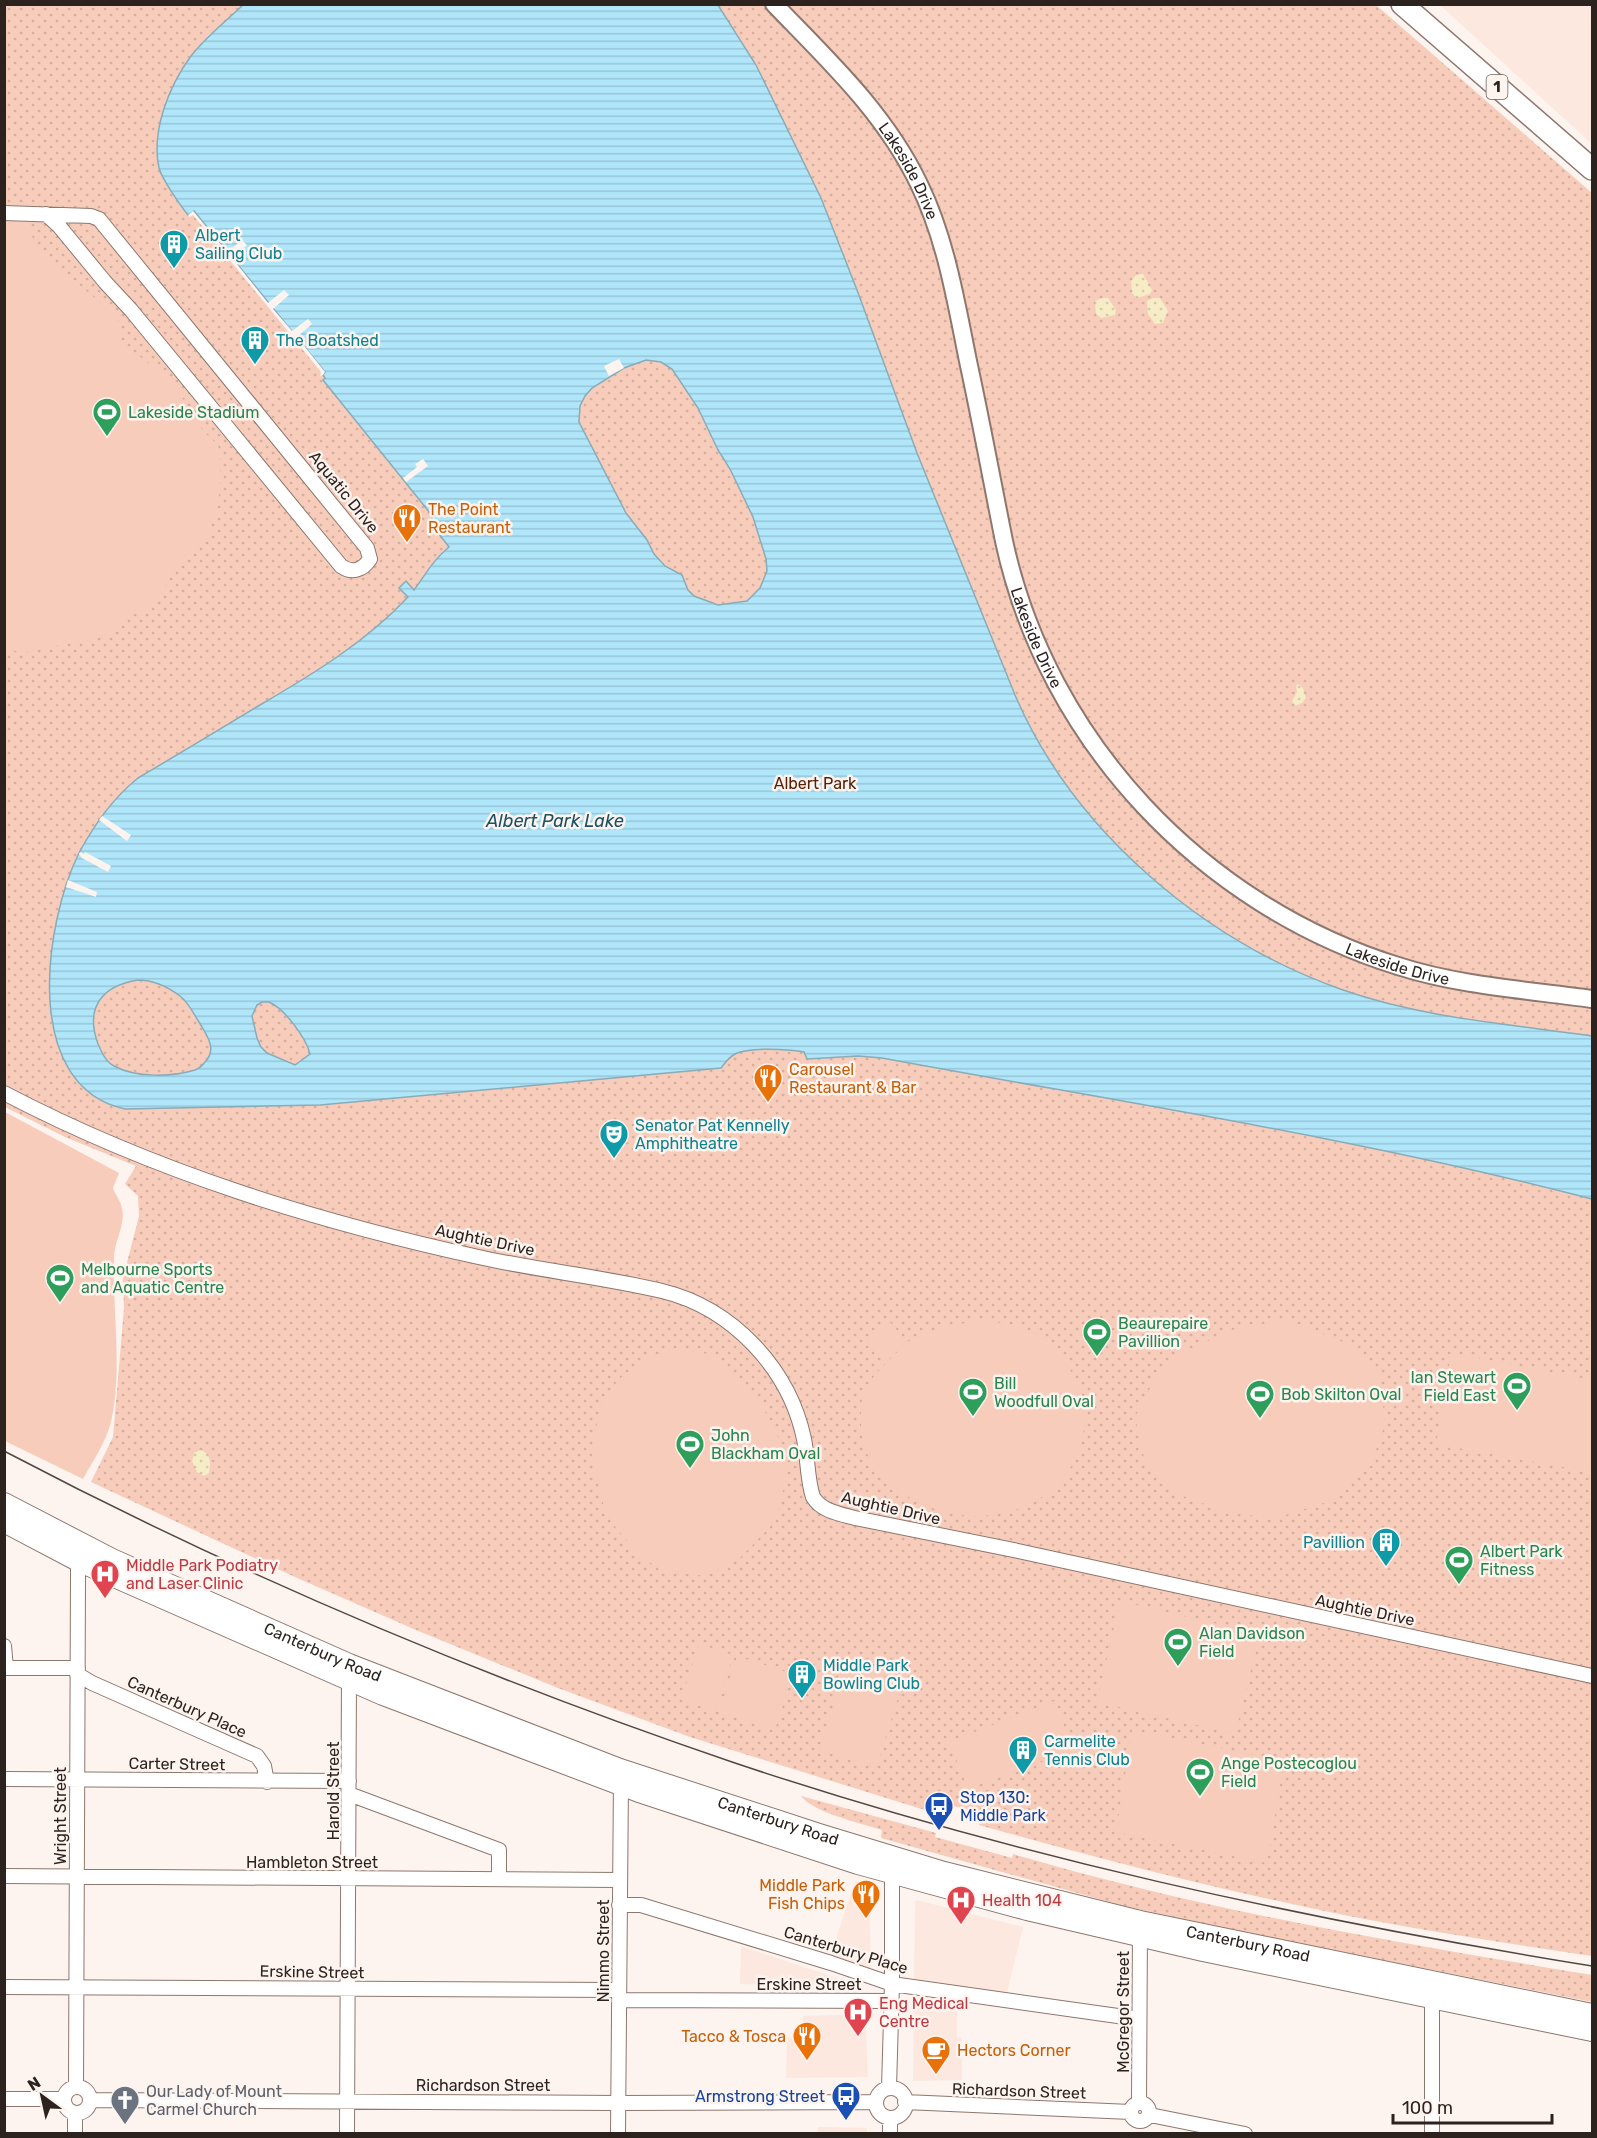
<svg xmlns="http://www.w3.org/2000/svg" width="1597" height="2138" font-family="Rubik,sans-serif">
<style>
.built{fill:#fce8df}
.grass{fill:url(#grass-dots)}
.sand{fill:url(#sand-dots)}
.pitch{fill:#f7ccba}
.water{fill:url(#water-rules);stroke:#88acb8;stroke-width:1.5;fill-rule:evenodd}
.pier{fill:#fdf3ef}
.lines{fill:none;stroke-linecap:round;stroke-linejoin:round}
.minor-casing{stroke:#8e776e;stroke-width:16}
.tertiary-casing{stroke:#8e776e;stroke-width:20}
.primary-casing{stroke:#8e776e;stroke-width:22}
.trunk-casing{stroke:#8e776e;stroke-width:24}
.minor{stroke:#fff;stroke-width:14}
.tertiary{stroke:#fff;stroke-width:16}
.primary{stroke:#fff;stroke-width:20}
.trunk{stroke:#fff;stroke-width:21}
.tram{stroke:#514844;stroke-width:1.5}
.labels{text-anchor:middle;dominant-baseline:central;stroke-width:5;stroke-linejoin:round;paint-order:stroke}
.shield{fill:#fdf3ef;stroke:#6b615d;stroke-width:1.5}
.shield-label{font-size:15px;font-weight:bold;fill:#2c231f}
.street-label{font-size:16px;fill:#2c231f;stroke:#fdf3ef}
.culture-label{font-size:16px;fill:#0d838f;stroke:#fdf3ef;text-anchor:start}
.leisure-label{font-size:16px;fill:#27864d;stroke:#fdf3ef;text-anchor:start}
.food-label{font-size:16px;fill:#c56008;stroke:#fdf3ef;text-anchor:start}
.park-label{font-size:16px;fill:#572208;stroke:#fdf3ef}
.health-label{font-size:16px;fill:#be3a42;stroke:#fdf3ef;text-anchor:start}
.transit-label{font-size:16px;fill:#164399;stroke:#fdf3ef;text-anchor:start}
.worship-label{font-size:16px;fill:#5b616d;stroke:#fdf3ef;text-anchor:start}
.water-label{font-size:18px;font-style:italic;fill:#1a5264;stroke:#fdf3ef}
</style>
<defs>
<pattern id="grass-dots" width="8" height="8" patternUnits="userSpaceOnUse" patternTransform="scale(1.5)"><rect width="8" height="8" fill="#f7ccba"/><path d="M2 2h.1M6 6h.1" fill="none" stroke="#d4af9f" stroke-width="1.8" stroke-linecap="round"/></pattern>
<pattern id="sand-dots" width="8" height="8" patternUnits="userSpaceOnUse" patternTransform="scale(1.5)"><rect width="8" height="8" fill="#f6ecc6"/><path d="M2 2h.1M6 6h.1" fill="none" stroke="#d3caaa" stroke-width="1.8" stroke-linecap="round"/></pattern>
<pattern id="water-rules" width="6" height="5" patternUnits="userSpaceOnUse" patternTransform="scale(1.5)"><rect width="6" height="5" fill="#b0e6fa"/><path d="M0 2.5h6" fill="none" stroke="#98c5d6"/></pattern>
</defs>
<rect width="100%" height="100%" fill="#fdf3ef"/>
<path class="built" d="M1440,5h152v139z
M855,1881l14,5 2,85 -41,-14z
M917,1900l106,27 -17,69 -92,-12 1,-82z
M741,1946l123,41 -124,-3z
M917,1994l40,6v37l5,1v42l-49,1 1,-85z
M865,2014l3,63 -82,1 1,-40 16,-1v-21z
M818,2127l49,1v5h-49z"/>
<path class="grass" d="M5,5h1371l216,188v1763c-100,-15 -201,-30 -300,-52 -105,-22 -209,-50 -313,-79l3,-12 -37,-9 -4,11 -251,-78 -132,-49 -142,-58 -121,-53 -204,-95 22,-45 11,-129 -1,-30 16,-62 -1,-20 -13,-12 11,-18 -71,-29 -60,-30z
M801,1796l135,37 -1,4 77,21 1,-4c190,56 385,89 579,121v27l-388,-78 -84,-19 -239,-67 1,-8c-21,-7 -68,-17 -81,-34z"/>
<path class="sand" d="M1143,274l9,16 -2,4 -13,4 -5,-5 -1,-12 5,-6z
M1102,298h6l8,12 -1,5 -14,3 -5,-4 -1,-13z
M1153,298h7l8,13 -5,12 -8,1 -7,-10 -1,-13z
M1298,684l5,4 3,10 -4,5 -7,3 -3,-5 5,-9 -1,-6z
M200,1450c11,3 11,13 9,23l-5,3 -7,-4 -5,-11 2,-8z"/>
<path class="pitch" d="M27,223l7,18 21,27 19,12 44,38 1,25 18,11 32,26 14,19 20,32 15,14 2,10v33l-3,21 -8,22 -7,12 -15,9 -21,28 1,4 -14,18 -11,10 -2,-2 -29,23 -9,4 -76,15 -21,-2 -1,-426z
M5,1112l114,61 -6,15c2,7 8,13 9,20 4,16 -8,34 -8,49 -2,53 9,112 -3,165 -5,20 -18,39 -28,57l-78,-38z
M1287,1320l64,25 29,30 5,49 -15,43 -43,35 -51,16 -48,-5 -50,-19 -33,-32 -10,-45 19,-37 29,-28 54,-24z
M890,1322l17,20c41,-21 92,-30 134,-5 11,7 18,17 25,27 11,15 19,31 19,49 0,100 -117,131 -188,76 -22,-18 -35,-34 -36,-65 0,-10 -1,-21 3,-31 7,-18 25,-32 38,-46l-18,14 -17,-19z
M669,1351l29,1 10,2 11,7 28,24 14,19 17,33 8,24 1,15 -9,34 -8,17 -30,31 -34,18 -39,-4 -22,-12 -29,-32 -12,-21 -12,-47 1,-22 11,-39 15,-20 30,-23z
M1451,1353l141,27v80l-1,12 -155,-28z
M1120,1601l140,33 -25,100 -138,-32z
M699,1644l34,11 -17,56 -35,-11z
M737,1656l56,18 -18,56 -55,-18z
M846,1665l57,17 -27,86 -56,-18z
M1054,1701l19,48 -105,40 -19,-47z
M1132,1730l152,31 -17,102 -151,-31z"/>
<path class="water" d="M243,5h475l38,60 65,133 36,92 60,163 98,242c59,137 189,246 328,295 80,28 166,34 249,46v163c-233,-61 -472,-97 -710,-141l-24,-2 -51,3 -3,-7c-17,-3 -54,-5 -69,2 -6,3 -10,9 -14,14l-401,37 -195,4c-104,-23 -81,-185 -46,-256 15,-28 34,-55 59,-75 41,-24 82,-49 122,-73 53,-31 106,-63 148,-108l-9,-9 7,-7 8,9c12,-16 19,-30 35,-43l-13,-17 -6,-17 -107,-133 2,-2 -2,-3 2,-3 -131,-161 -6,4c-8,-10 -26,-36 -29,-47 -8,-37 10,-82 32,-112 15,-19 35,-35 52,-51zM646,360l15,2 11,7 26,39 20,42 12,19 23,48 13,42 1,12 -7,17 -13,13 -29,4 -24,-9 -6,-6 -6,-15 -17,-9 -11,-12 -7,-14 -21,-27 -47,-91 1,-16 5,-10 7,-8 32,-20zM138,980c16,0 30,7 42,16 9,7 13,17 19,26 7,12 19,27 6,40 -3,4 -5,6 -10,8 -23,7 -59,8 -81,-4 -8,-4 -12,-13 -16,-22 -13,-36 3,-58 40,-64zM262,1002h7c16,7 37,36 41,52l-15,11 -28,-12 -6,-6 -4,-9 -5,-22 5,-11z"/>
<path class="pier" d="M193,211l34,41 15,-12 5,5 -15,13 36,45 16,-13 5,5 -16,14 19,22 16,-12 4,5 -15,13 28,35 -2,3 -3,1 1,-4 -128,-157 -3,2 -2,-2z
M619,359l5,9 -15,8 -5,-10z
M423,459l5,7 -22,16 -3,-4 14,-11 -2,-3z
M102,816l29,19 -4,6 -28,-21z
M80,852l4,2 1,-2 26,14 -3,6 -26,-14 -3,-4z
M68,880l29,12 -1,5 -30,-10z"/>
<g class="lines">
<g class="minor-casing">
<path id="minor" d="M4,213l87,3 8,3 268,329 3,11c-7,11 -18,15 -29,7l-210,-256 -26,-28 -46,-56 -13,-12
M4,1093c151,79 314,129 479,165 60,13 120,19 179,33 70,17 127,77 142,148 4,19 3,40 9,58 8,14 27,17 42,21l163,33 574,125
M4,1646l2,22
M4,1668h74
M77,1674l15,9 165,73 7,10 3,16
M4,1779l345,2
M349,1794l150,56v29
M4,1876l616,4
M619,1905h22l190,58 61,21 247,35
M4,1987l615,3
M619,2000l272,1
M76,2087l2,-510v-16l3,-5
M64 2100a13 13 0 1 1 26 0a13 13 0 1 1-26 0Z
M889,2088l3,-104v-110
M876 2103a15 15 0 1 1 30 0a15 15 0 1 1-30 0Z
M4,2099h60
M90,2100l528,3 258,-1
M905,2102l226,10
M1131 2112a9 9 0 1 1 18 0a9 9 0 1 1-18 0Z
M1139,2103l1,-175
M1150,2115l95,19
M890,2118v16
M75,2134v-21
M347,2134l2,-459
M618,2134l3,-355
M1432,2134v-142"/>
</g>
<g class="tertiary-casing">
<g id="tertiary">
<path id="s1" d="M774,4c54,56 111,109 145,180 27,55 37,118 49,177 13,60 24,120 36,180 43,200 198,364 394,425 62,20 130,24 194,33"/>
</g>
</g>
<g class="primary-casing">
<g id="primary">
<path id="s2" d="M4,1503l108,56 237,105 271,105 199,65 125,38 196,49 452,93"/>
<path d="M4,1522l74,39 305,134 256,97 219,72 169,46 176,41 389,80"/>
</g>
</g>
<g class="trunk-casing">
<path id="trunk" d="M1402,4l190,165"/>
</g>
<use href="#minor" class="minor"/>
<use href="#tertiary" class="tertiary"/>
<use href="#primary" class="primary"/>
<use href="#trunk" class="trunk"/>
<path class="tram" d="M4,1451c234,123 478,226 728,311 280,94 570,157 860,204"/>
</g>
<defs>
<g id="building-pin" transform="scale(1.5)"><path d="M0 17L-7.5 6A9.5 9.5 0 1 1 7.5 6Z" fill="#0f9aa8" stroke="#fdf3ef"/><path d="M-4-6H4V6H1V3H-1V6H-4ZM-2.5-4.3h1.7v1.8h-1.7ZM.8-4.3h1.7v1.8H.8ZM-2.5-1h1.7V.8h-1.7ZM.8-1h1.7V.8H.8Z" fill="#fff"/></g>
<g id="stadium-pin" transform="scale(1.5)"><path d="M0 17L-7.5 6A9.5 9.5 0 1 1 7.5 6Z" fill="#2e9e5b" stroke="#fdf3ef"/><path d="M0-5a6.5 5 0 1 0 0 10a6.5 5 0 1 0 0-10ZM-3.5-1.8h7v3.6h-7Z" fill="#fff"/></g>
<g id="restaurant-pin" transform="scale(1.5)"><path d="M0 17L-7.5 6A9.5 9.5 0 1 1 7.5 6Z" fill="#e8710a" stroke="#fdf3ef"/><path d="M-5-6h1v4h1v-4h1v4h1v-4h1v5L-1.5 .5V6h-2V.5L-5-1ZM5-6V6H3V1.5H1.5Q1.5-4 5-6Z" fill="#fff"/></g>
<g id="theatre-pin" transform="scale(1.5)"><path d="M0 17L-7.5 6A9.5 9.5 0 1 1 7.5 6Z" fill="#0f9aa8" stroke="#fdf3ef"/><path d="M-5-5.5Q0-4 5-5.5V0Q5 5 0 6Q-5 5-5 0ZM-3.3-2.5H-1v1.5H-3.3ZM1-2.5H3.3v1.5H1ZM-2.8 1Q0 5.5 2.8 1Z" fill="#fff"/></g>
<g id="hospital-pin" transform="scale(1.5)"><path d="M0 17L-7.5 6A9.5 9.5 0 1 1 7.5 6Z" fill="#e0444e" stroke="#fdf3ef"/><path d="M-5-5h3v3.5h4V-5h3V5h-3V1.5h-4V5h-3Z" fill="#fff"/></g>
<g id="bus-pin" transform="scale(1.5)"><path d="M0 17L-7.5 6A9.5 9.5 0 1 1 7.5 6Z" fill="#1a4fb4" stroke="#fdf3ef"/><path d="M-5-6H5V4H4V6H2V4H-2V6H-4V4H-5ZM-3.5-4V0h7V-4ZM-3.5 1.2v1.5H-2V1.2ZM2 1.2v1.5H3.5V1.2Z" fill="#fff"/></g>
<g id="cafe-pin" transform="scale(1.5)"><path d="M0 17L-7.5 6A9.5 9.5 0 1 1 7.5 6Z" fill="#e8710a" stroke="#fdf3ef"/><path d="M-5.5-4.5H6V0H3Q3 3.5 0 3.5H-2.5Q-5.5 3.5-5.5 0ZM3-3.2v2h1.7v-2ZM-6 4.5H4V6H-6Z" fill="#fff"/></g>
<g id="church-pin" transform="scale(1.5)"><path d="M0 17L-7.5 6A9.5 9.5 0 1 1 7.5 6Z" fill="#6b7280" stroke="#fdf3ef"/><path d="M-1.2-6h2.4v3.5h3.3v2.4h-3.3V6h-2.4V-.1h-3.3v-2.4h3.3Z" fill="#fff"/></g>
</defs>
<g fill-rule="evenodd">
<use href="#building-pin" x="174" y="244"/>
<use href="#building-pin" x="255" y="340"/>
<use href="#stadium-pin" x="107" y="412"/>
<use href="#restaurant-pin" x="407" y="518"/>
<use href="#restaurant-pin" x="768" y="1078"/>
<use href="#theatre-pin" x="614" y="1134"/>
<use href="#stadium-pin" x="60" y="1278"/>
<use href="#stadium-pin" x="1097" y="1332"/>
<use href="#stadium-pin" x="1517" y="1386"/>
<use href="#stadium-pin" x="973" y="1392"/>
<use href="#stadium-pin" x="1260" y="1394"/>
<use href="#stadium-pin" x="690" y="1444"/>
<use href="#building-pin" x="1386" y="1542"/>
<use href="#stadium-pin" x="1459" y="1560"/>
<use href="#hospital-pin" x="105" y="1574"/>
<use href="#stadium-pin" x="1178" y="1642"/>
<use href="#building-pin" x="802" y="1674"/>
<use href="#building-pin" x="1023" y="1750"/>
<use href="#stadium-pin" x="1200" y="1772"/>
<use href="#bus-pin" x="939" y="1806"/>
<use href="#restaurant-pin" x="866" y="1894"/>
<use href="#hospital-pin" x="961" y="1900"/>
<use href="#hospital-pin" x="858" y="2012"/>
<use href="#restaurant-pin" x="807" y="2036"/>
<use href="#cafe-pin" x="936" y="2050"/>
<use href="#bus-pin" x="846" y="2096"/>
<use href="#church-pin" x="125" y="2100"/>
</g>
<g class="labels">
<rect class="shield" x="1486.5" y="75" width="21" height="24" rx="4.5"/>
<g class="shield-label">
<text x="1497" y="87">1</text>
</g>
<g class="street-label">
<text stroke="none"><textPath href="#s1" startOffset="216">Lakeside Drive</textPath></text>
<text transform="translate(344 492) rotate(51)">Aquatic Drive</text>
<text stroke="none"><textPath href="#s1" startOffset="702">Lakeside Drive</textPath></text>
<text stroke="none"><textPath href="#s1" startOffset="1206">Lakeside Drive</textPath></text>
<text transform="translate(485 1240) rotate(12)">Aughtie Drive</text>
<text transform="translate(891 1508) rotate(13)">Aughtie Drive</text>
<text transform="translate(1365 1610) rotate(12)">Aughtie Drive</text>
<text stroke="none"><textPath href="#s2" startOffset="352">Canterbury Road</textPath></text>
<text transform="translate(187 1707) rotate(24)">Canterbury Place</text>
<text transform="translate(177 1764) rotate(1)">Carter Street</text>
<text transform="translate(333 1791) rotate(-90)">Harold Street</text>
<text transform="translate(60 1816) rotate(-90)">Wright Street</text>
<text stroke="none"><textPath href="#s2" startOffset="838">Canterbury Road</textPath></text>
<text x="312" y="1862">Hambleton Street</text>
<text stroke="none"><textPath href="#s2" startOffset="1324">Canterbury Road</textPath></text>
<text transform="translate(846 1950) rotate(17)">Canterbury Place</text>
<text transform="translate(603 1951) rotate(-90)">Nimmo Street</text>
<text transform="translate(312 1972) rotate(1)">Erskine Street</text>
<text x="809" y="1984">Erskine Street</text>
<text transform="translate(1123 2012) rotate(-90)">McGregor Street</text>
<text x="483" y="2085">Richardson Street</text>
<text transform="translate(1019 2091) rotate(2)">Richardson Street</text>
</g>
<g class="culture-label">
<text x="195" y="235">Albert<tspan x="195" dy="18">Sailing Club</tspan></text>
<text x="276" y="340">The Boatshed</text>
<text x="635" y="1125">Senator Pat Kennelly<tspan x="635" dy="18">Amphitheatre</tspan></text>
<text x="1365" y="1542" text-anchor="end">Pavillion</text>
<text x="823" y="1665">Middle Park<tspan x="823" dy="18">Bowling Club</tspan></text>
<text x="1044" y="1741">Carmelite<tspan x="1044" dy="18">Tennis Club</tspan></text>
</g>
<g class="leisure-label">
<text x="128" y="412">Lakeside Stadium</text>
<text x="81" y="1269">Melbourne Sports<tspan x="81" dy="18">and Aquatic Centre</tspan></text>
<text x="1118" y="1323">Beaurepaire<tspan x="1118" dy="18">Pavillion</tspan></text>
<text x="1496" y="1377" text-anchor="end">Ian Stewart<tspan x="1496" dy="18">Field East</tspan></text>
<text x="994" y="1383">Bill<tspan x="994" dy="18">Woodfull Oval</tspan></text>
<text x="1281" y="1394">Bob Skilton Oval</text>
<text x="711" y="1435">John<tspan x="711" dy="18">Blackham Oval</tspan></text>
<text x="1480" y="1551">Albert Park<tspan x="1480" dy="18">Fitness</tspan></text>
<text x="1199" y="1633">Alan Davidson<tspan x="1199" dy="18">Field</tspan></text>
<text x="1221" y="1763">Ange Postecoglou<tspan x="1221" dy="18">Field</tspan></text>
</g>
<g class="food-label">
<text x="428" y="509">The Point<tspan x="428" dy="18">Restaurant</tspan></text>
<text x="789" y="1069">Carousel<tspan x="789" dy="18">Restaurant &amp; Bar</tspan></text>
<text x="845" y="1885" text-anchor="end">Middle Park<tspan x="845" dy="18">Fish Chips</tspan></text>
<text x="786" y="2036" text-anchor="end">Tacco &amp; Tosca</text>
<text x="957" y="2050">Hectors Corner</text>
</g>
<g class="park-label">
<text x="815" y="783">Albert Park</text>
</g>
<g class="health-label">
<text x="126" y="1565">Middle Park Podiatry<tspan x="126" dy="18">and Laser Clinic</tspan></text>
<text x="982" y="1900">Health 104</text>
<text x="879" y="2003">Eng Medical<tspan x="879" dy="18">Centre</tspan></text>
</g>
<g class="transit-label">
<text x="960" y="1797">Stop 130:<tspan x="960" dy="18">Middle Park</tspan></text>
<text x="825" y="2096" text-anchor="end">Armstrong Street</text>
</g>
<g class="worship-label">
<text x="146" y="2091">Our Lady of Mount<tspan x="146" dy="18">Carmel Church</tspan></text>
</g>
<g class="water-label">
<text x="555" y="821">Albert Park Lake</text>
</g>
</g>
<rect width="1597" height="2138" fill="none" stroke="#2c231f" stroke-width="12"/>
<g transform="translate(42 2096) rotate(327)" stroke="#fdf3ef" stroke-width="4.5" paint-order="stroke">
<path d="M0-4.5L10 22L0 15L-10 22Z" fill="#2c231f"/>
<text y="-9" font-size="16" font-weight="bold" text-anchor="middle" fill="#2c231f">N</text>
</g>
<path d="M1393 2114v9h159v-9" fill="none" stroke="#2c231f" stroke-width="3"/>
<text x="1402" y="2114" font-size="18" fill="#2c231f" stroke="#fdf3ef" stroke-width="4.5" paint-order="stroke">100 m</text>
</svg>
